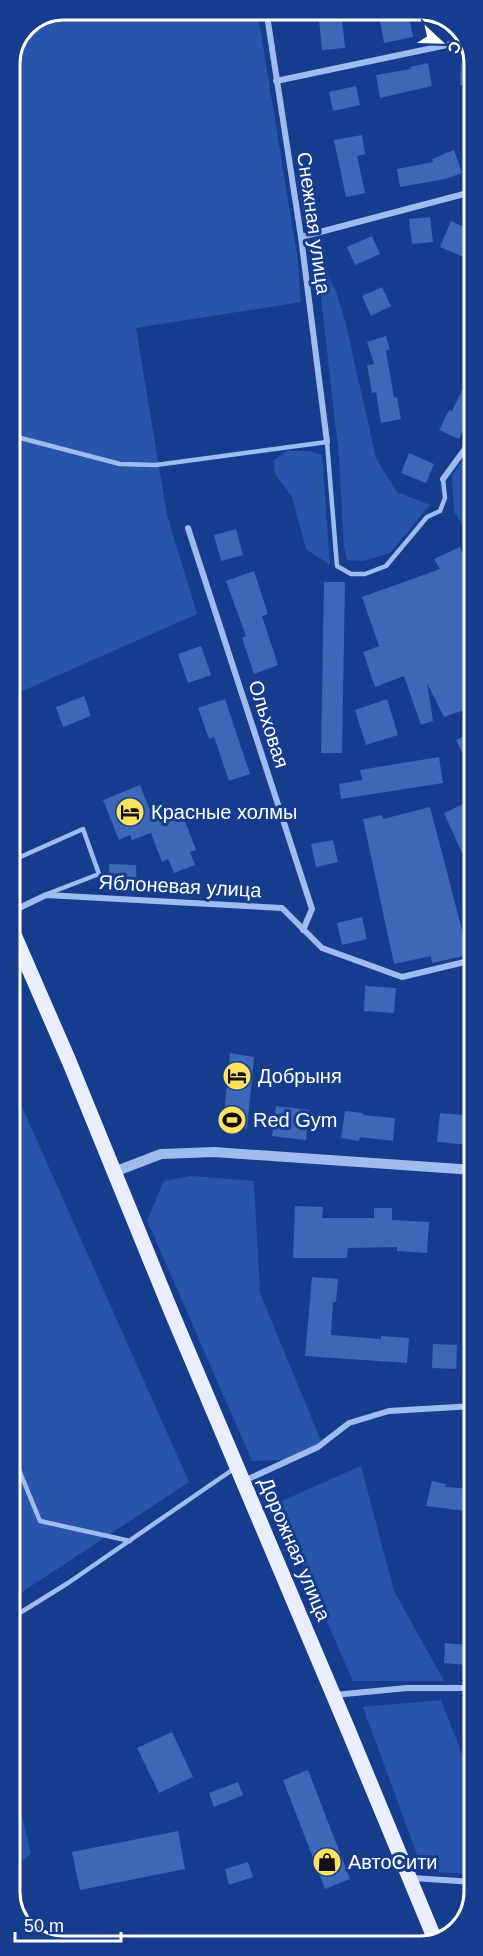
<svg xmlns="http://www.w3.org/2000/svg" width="483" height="1956" font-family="Helvetica,sans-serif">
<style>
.green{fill:#2855ab}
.building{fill:#3e67b6}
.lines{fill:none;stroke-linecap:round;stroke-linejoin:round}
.service{stroke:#a0bcef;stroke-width:4.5}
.minor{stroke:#a0bcef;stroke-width:6}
.tertiary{stroke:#a0bcef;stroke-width:10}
.primary{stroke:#e9efff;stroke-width:15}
.labels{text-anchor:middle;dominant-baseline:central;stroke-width:6;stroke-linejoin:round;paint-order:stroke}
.street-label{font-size:20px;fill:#fff;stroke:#163d8d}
.poi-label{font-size:20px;fill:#fff;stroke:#163d8d;text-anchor:start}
.rim{fill:none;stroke:#fff;stroke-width:3}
</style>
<rect width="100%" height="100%" fill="#163d8d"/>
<path class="green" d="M64,9h193l40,246 4,47 -165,26 31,187 30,99 -188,83v-633l16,-39z
M322,265l14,26 10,34 30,133 21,34 33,13 -40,48 -26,8 -17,-1 -3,-14 -5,-89 -20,-178z
M473,446v85l-4,3 -15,-22 -2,-37z
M287,451h22l13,4 8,110 -24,-16 -14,-52 -17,-23 -1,-14z
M10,1080l179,402 -179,118z
M191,1176l63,5 6,112 61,148 -27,18 -42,2 -105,-241 17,-39z
M361,1466l33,125 50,90h-91l-78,-177z
M441,1700l33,85v89l-51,-3 -60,-164z
M10,1763l21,91 -21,16z"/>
<path class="building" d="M318,9h23l4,39 -23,2z
M409,15l4,22 -29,6 -4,-22z
M428,63l4,23 -52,12 -4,-23 35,-6 -1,-2z
M461,63l12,1v22l-13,-1z
M356,86l4,19 -27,6 -4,-19z
M362,135l3,19 -8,2 8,37 -19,4 -12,-57z
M454,150l8,23 -17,6 -45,8 -3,-18 36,-7 -1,-3z
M430,217l3,25 -21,2 -3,-25z
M451,221l22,10v16l-5,12 -28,-12z
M372,236l8,18 -25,11 -8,-18z
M382,287l9,19 -20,10 -9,-20z
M386,336l4,13 -4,2 8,47 3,-1 4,22 -20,4 -5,-31 -4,1 -5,-28 7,-1 -7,-22z
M473,367v42l-14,30 -20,-9 10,-20 3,1z
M409,453l25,11 -8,19 -25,-10z
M236,529l7,26 -22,6 -7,-26z
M460,547l13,27v133l-29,10 -17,-34 6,38 -12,4 -17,-49 -29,11 -12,-35 16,-6 -17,-49 78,-28 -6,-10z
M254,571l14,43 -6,2 16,49 -24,9 -12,-36 4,-2 -20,-55z
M324,582h21l-3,171h-21z
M201,646l10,29 -23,8 -10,-29z
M84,696l7,20 -28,11 -7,-20z
M225,699l25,75 -21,7 -15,-44 -5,2 -11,-31z
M387,699l11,36 -32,10 -11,-35z
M473,732v43l-17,-35z
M439,757l4,26 -102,16 -2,-15 23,-4 -2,-10z
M140,785l13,33 27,-10 16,42 -6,2 5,13 -21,8 -6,-14 -6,3 -11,-29 -19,7 -2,-5 -11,5 -16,-40z
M473,799v78l-29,-64z
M430,807l33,127 10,-2v22l-41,9 -1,-7 -37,8 -31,-145 19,-4 1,4z
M333,840l5,22 -22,5 -5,-23z
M109,864l27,1 1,25 -27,-1z
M362,917l5,22 -25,6 -5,-22z
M365,986l31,2 -2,25 -30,-2z
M230,1053l24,4 -7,72 -24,-4z
M276,1106l33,4 -3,30 -34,-4z
M345,1111l18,2v2l32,3 -2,23 -33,-4 -1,4 -18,-3z
M440,1113l34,3 -2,29 -35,-3z
M295,1206l28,1 -1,11h52v-10h18v12l37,2 -2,31 -30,-2v-4l-49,1 -1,10h-54z
M312,1277l26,2 -2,23h-3l-2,33 50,4v-3l28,2 -2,25 -102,-7z
M433,1344l24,1 -1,24 -24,-1z
M432,1481l14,3 -1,3 29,2v23l-48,-6z
M445,1643l24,2 -1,20 -24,-2z
M172,1732l21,45 -34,16 -22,-45z
M308,1770l42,109 -25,10 -42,-109z
M238,1782l5,13 -29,12 -5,-14z
M178,1831l7,38 -105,21 -8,-38z
M248,1862l5,15 -24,8 -4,-16z"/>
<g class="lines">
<path class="service" d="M9,435l111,29 36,1 171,-23 10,124 14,8h14l21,-8 41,-49 13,-6 5,-13 -2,-19
M9,862l74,-33 16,45 -52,20
M10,1448l30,73 90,20
M10,1619l58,-36 167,-115"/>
<path class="minor" d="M266,9l35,228 26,205
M276,81l190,-40
M301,237l163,-43 9,2
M443,479l30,-41
M188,528l124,381 -9,21
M9,913l37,-18 236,13 40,40 80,29 71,-17
M244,1481l74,-34 31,-24 40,-12 85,-5
M334,1695l73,-7h67
M412,1878l62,4"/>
<path class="tertiary" d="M114,1172l47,-18 53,-2 260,18"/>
<path class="primary" d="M9,923l60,138 102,250 178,421 87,210"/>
</g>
<defs>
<g id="hotel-disc" transform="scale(1.5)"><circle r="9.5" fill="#ffe25f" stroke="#163d8d"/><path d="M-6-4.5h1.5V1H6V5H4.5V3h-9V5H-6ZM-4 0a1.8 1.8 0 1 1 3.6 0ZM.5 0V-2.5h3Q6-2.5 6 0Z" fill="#111"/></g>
<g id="stadium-disc" transform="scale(1.5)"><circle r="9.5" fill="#ffe25f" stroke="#163d8d"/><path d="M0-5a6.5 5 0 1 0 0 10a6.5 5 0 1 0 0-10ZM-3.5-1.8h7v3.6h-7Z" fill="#111"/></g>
<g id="shop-disc" transform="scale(1.5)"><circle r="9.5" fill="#ffe25f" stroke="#163d8d"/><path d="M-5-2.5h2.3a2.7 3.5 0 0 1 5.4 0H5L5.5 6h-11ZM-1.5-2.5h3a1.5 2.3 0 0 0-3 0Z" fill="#111"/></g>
</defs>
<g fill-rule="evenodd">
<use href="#hotel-disc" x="130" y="812"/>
<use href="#hotel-disc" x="237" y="1076"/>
<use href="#stadium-disc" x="232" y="1120"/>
<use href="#shop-disc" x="327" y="1862"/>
</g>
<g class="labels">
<g class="street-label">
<text transform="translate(314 223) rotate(82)">Снежная улица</text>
<text transform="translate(269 724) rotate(72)">Ольховая</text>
<text transform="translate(180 886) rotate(3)">Яблоневая улица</text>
<text transform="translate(295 1549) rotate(67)">Дорожная улица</text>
</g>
<g class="poi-label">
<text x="151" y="812">Красные холмы</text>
<text x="258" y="1076">Добрыня</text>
<text x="253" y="1120">Red Gym</text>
<text x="348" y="1862">АвтоСити</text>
</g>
</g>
<path d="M0 0H483V1956H0ZM64 20H420A44 44 0 0 1 464 64V1892A44 44 0 0 1 420 1936H64A44 44 0 0 1 20 1892V64A44 44 0 0 1 64 20Z" fill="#163d8d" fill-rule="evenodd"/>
<path class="rim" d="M64 20H420A44 44 0 0 1 464 64V1892A44 44 0 0 1 420 1936H64A44 44 0 0 1 20 1892V64A44 44 0 0 1 64 20Z"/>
<g transform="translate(441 42) rotate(112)" stroke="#163d8d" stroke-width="4.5" paint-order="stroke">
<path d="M0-4.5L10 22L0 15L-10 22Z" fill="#ffffff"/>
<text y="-9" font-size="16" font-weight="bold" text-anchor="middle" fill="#ffffff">С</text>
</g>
<path d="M15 1932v9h106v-9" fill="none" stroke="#ffffff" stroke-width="3"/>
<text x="24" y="1932" font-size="18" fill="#ffffff" stroke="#163d8d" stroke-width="4.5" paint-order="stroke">50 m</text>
</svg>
